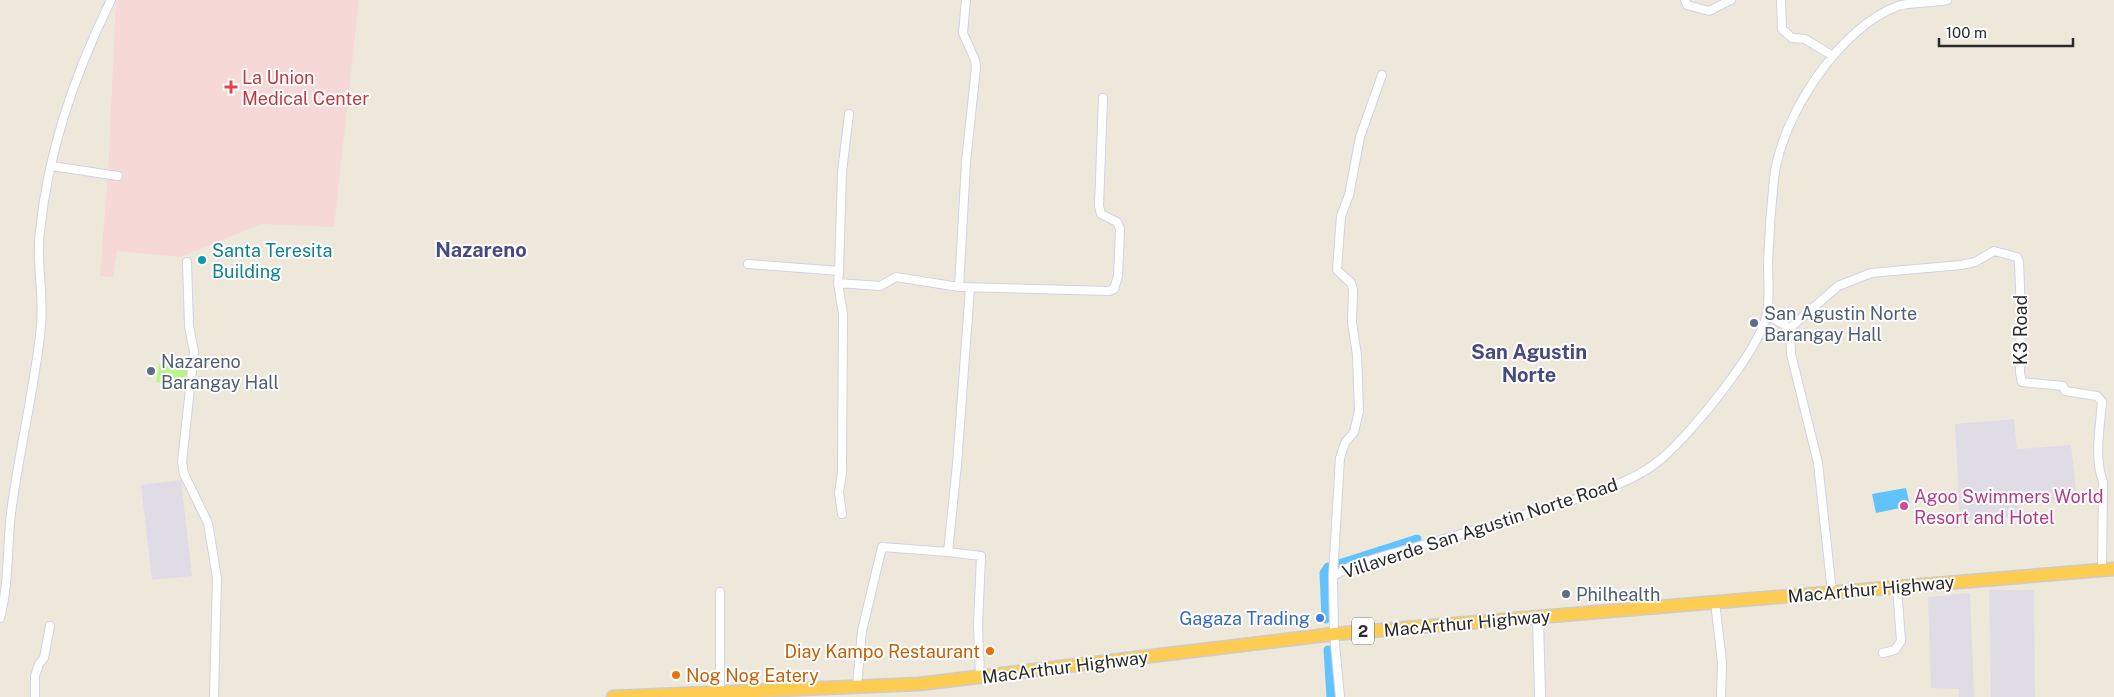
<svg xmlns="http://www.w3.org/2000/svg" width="2114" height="697" font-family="'Public Sans',sans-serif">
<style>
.industrial{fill:#e0dce6}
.medical{fill:#f6d9d7}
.pitch{fill:#bdf38c}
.water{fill:#62c3fc}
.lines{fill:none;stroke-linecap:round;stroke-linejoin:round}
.canal{stroke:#62c3fc;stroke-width:9}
.minor-casing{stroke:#d0d2e5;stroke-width:10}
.tertiary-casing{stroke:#d0d2e5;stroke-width:12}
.trunk-casing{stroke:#ccc;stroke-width:15}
.minor{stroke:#fff;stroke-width:8}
.tertiary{stroke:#fff;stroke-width:10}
.trunk{stroke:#ffcc52;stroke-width:12}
.health-dot{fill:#e0444e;stroke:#fff;stroke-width:2}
.culture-dot{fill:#0f9aa8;stroke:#fff;stroke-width:2}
.service-dot{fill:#5c6f8a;stroke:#fff;stroke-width:2}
.hotel-dot{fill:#d1479c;stroke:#fff;stroke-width:2}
.shop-dot{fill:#3f7fe0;stroke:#fff;stroke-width:2}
.food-dot{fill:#e8710a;stroke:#fff;stroke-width:2}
.labels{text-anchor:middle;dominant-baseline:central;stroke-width:4;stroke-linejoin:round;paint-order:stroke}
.shield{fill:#fff;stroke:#6a6a6a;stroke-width:1}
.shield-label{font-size:16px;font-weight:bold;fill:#2a2a2a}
.health-label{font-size:18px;fill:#be3a42;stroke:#fff;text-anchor:start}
.culture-label{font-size:18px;fill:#0d838f;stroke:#fff;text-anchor:start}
.service-label{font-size:18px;fill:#4e5e75;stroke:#fff;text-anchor:start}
.street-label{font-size:18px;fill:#2a2a2a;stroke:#fff}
.hotel-label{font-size:18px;fill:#b23c85;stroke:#fff;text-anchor:start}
.shop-label{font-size:18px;fill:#366cbe;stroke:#fff;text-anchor:end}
.food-label{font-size:18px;fill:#c56008;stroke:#fff;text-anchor:end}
.quarter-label{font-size:20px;font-weight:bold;fill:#464a80;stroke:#fff}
</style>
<rect width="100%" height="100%" fill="#eee8db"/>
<path class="industrial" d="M2014,419l3,30 54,-4 6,53 -58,7v12l-59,4 -5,-97z
M181,480l11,96 -40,4 -11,-95z
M1989,590h45l1,107h-44z
M1970,593l4,104h-15v-8l-28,-1 -3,-91z"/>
<path class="medical" d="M116,0h243l-25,227 -73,-3 -80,33 -64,-6 -4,26 -13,-1 8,-102z"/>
<path class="pitch" d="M159,363l30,5 -3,18 -30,-4z"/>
<path class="water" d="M1906,488l4,18 -34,7 -4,-19z"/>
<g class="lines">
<path class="canal" d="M1339,564l78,-25
M1326,619l-2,-46 4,-6
M1328,650l3,47"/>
<g class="minor-casing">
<path id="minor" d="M1685,0l2,5 22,6 22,-11
M1781,0l1,29 10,9 13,1 28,17
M52,166l66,10
M187,262l2,64 5,26 -12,110 2,12 24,49 9,55 -3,119
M748,264l91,7 -1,12 42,3 16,-9 63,10 150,4 5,-2 4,-13 2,-47 -3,-7 -16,-8 -2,-8 4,-108
M839,271l3,-99 7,-58
M838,283l5,31 -1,158 -3,21 3,21
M959,287l7,-125 10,-95 -1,-7 -12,-27 3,-33
M1767,315l23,13 1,26 27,109 14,129
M1790,328l48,-42 33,-13 90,-8 14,-3 19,-11 23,6 2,5 2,50 -1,61 2,9 41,4 2,5 32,5 5,6c-2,25 -8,57 1,80l-1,88
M948,552l33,4 -3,69 2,52
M1333,576l7,-118 5,-15 9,-11 5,-21 -2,-56 -5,-33 1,-32 -2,-7 -14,-13 4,-54 8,-21 11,-58 22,-62
M720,592v101
M1715,602l7,60 -1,35
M0,618c9,-34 7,-70 11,-105 8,-63 24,-125 30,-187 3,-32 -5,-64 -1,-95 8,-79 36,-160 71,-231
M1883,653l12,-3 6,-9 -4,-54
M857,686l5,-55 20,-84 66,5 9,-88 13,-176
M35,697v-21l4,-12 5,-6 6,-32
M1340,697l-6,-63 -1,-58 17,-9 30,-10c55,-15 109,-31 163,-48 37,-11 88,-24 118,-50 30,-25 99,-109 106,-146 3,-16 1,-33 1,-49 1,-28 3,-57 6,-85 6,-60 65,-152 124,-173 11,-4 35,-3 49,-6"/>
</g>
<g class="tertiary-casing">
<path id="tertiary" d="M1538,617l2,80"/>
</g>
<g class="trunk-casing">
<path id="trunk" d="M613,697l306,-13 415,-50 780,-65"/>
</g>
<use href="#minor" class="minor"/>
<use href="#tertiary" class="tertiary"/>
<use href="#trunk" class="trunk"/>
</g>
<path class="health-dot" d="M228.5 79.5h5v5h5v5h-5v5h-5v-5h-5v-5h5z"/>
<circle class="culture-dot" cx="202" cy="260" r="5"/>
<g class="service-dot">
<circle cx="1754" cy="323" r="5"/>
<circle cx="151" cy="371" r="5"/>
<circle cx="1566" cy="594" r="5"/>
</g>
<circle class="hotel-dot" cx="1904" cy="506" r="5"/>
<circle class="shop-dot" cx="1320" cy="618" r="5"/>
<g class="food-dot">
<circle cx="990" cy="651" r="5"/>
<circle cx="676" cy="675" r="5"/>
</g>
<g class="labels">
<rect class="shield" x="1352" y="617.5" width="22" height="27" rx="4"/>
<g class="shield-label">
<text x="1363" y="631">2</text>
</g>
<g class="health-label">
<text x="242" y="77">La Union<tspan x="242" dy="21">Medical Center</tspan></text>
</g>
<g class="culture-label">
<text x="212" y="250">Santa Teresita<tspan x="212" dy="21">Building</tspan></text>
</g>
<g class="service-label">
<text x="1764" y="313">San Agustin Norte<tspan x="1764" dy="21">Barangay Hall</tspan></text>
<text x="161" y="361">Nazareno<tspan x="161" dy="21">Barangay Hall</tspan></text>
<text x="1576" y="594">Philhealth</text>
</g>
<g class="street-label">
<text transform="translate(2020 330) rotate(-90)">K3 Road</text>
<text transform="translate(1480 528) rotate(-18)">Villaverde San Agustin Norte Road</text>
<text transform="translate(1871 589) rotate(-5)">MacArthur Highway</text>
<text transform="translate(1467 623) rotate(-5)">MacArthur Highway</text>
<text transform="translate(1065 667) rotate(-7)">MacArthur Highway</text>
</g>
<g class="hotel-label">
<text x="1914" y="496">Agoo Swimmers World<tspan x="1914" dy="21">Resort and Hotel</tspan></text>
</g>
<g class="shop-label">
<text x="1310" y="618">Gagaza Trading</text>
</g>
<g class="food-label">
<text x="980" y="651">Diay Kampo Restaurant</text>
<text x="686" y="675" text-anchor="start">Nog Nog Eatery</text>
</g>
<g class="quarter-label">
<text x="481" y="250">Nazareno</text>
<text x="1529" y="352">San Agustin<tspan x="1529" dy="23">Norte</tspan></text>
</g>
</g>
<path d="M1939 38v8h134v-8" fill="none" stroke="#2a2a2a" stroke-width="2.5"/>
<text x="1946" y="38" font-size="15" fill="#2a2a2a" stroke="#ffffff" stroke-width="4" paint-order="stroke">100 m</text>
</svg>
